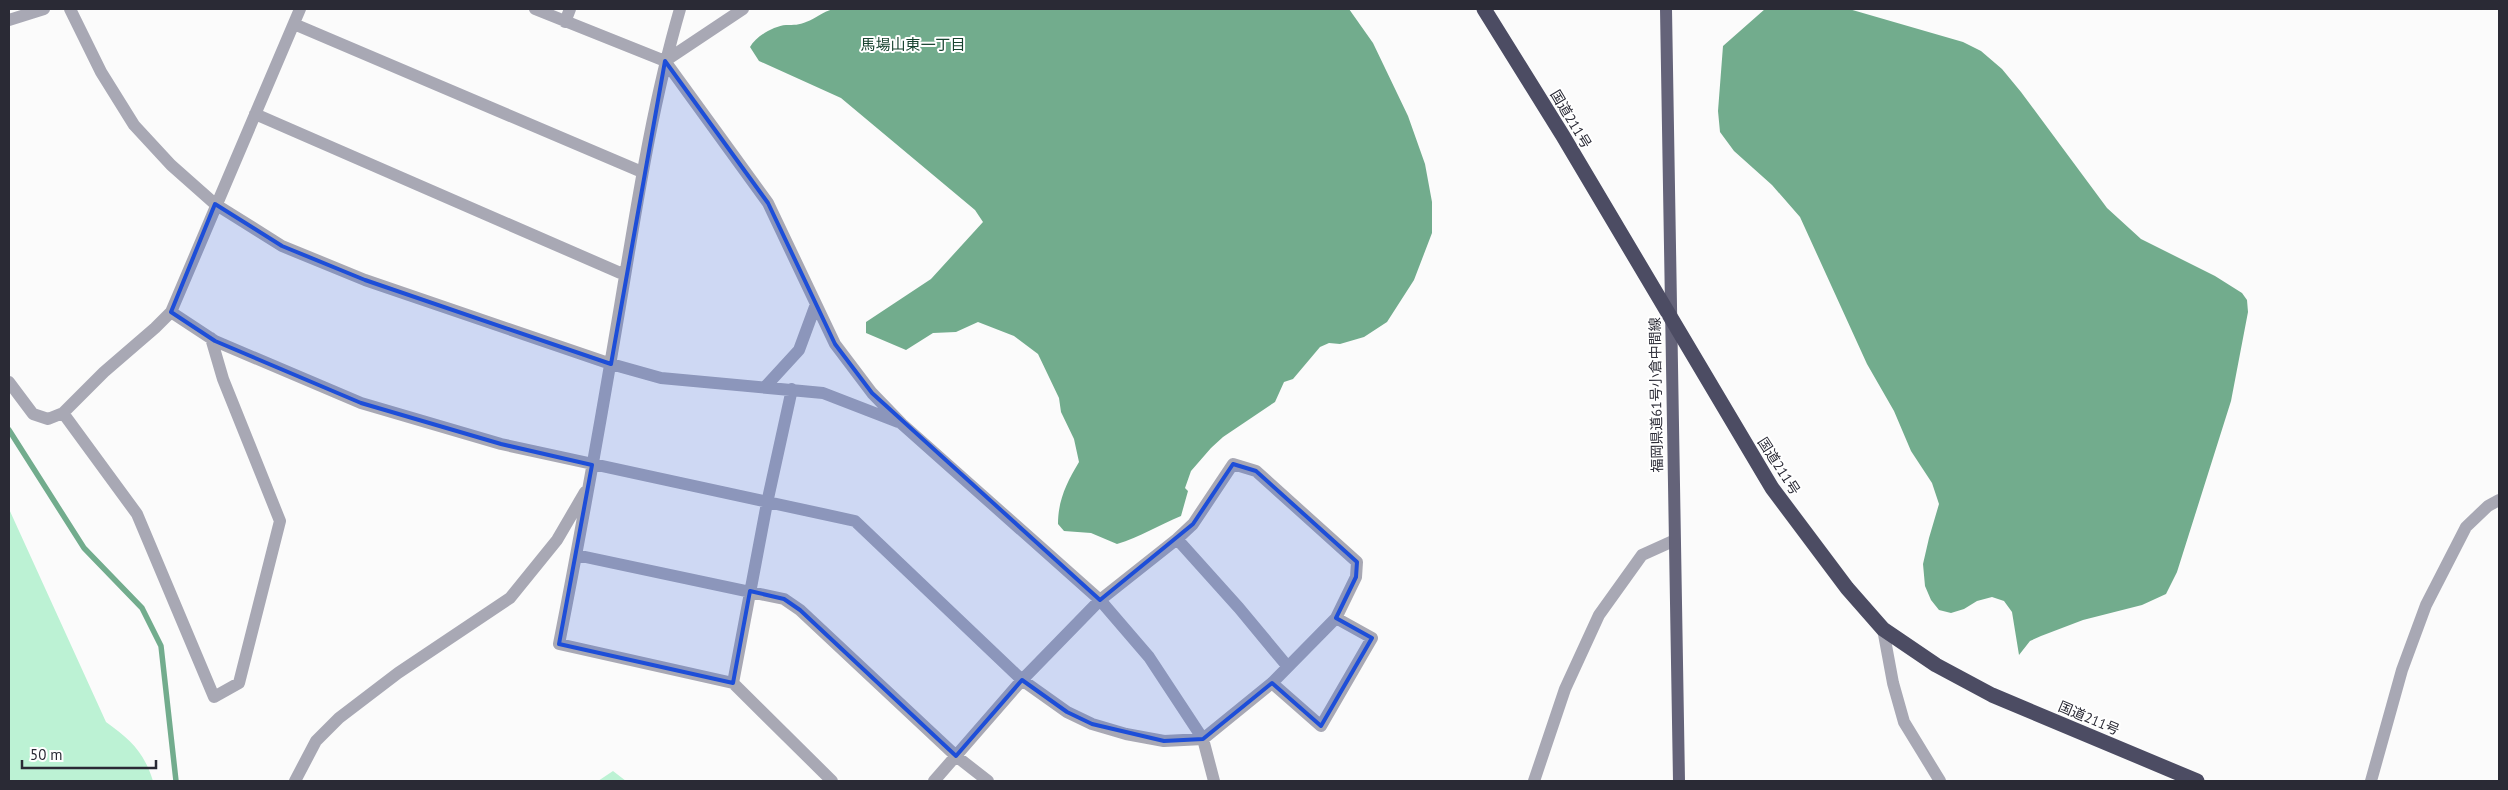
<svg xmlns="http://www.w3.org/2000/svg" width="2508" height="790" font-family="'PT Sans','Noto Sans JP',sans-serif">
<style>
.green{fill:#bcf2d4}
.water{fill:#72ac8d}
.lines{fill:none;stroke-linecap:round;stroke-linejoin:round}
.stream{stroke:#72ac8d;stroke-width:5.5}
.minor{stroke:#a8a8b4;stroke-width:12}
.major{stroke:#646379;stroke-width:12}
.highway{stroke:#4c4c63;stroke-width:15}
.marked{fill:#1d4ed8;fill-opacity:0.2;stroke:#1d4ed8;stroke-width:4;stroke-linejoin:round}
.labels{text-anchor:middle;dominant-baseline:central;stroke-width:4;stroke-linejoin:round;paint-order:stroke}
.street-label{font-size:14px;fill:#2a2a35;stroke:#fff}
.neighbourhood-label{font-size:15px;fill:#16422e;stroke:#fff}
</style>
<rect width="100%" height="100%" fill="#fbfbfb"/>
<path class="green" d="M9,509l97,213c24,17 38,30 47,59h-144z
M613,771l13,10h-29h1z"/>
<path class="water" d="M834,9h515l24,34 35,73 17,48 7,38v31l-18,47 -27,42 -23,15 -24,7 -11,-1 -9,4 -27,32 -9,3 -9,20 -52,35 -12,11 -20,23 -6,17 3,3 -7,25c-22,9 -41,21 -64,28l-26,-11 -27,-2 -6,-7c0,-24 9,-42 21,-62l-5,-23 -13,-27 -2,-14 -21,-44 -24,-18 -36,-14 -22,10 -23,1 -27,17 -40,-17v-11l65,-43 52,-57 -8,-12 -134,-112 -82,-37 -9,-14c6,-11 24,-21 36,-22 8,0 13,0 20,-3 11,-4 15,-10 28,-13z
M1765,9h84l114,33 18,9 21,18 19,23 86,116 34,31 74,37 27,17 5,7 1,12 -17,89 -54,171 -11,22 -24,11 -59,15 -42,16 -11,5 -11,14 -7,-43 -8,-11 -12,-4 -15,4 -13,8 -13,4 -12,-3 -8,-10 -6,-14 -2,-22 6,-26 10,-34 -7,-21 -21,-32 -17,-40 -27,-47 -67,-147 -28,-32 -38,-34 -14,-19 -2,-21 5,-65z"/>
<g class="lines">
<path class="stream" d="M9,430l75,118 58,60 19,38 15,135"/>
<path class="minor" d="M70,9l31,63 33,53 37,40 44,39 67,42 83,34 246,84 50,14 162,15 75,29
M535,9l130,52 103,142 67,141 37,49 30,31 198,176 49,57 54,82 11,42
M680,9c-30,103 -45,209 -63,315 -18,107 -37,213 -58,320l174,39 99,98
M9,20l35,-11
M565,22l5,-13
M294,24l348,148
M665,61l78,-52
M255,114l370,161
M171,312l44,29 146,62 140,41 354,77 167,159 45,32 25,12 34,10 38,7 39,-2 69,-56 64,-65 20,-41 1,-15 -101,-91 -23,-7 -40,60 -16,15 -77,61 -78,80 -88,101
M9,382l24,32 15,5 15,-6 41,-41 51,-44 16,-16 129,-303
M765,387l34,-37 17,-46
M63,413l74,101 77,183 25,-14 41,-162 -57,-142 -12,-41
M1177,539l62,69 49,59
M576,555l208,44 16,11 156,146 32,25
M1883,629l10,54 11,39 36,59
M733,683l34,-180 25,-114
M1272,683l49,43 51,-88 -36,-20
M295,781l21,-40 23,-23 59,-45 112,-75 47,-58 28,-48
M1534,781l31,-92 34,-74 43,-60 31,-14
M2371,781l31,-111 24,-65 40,-78 22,-21 11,-6"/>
<path class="major" d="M1666,9l13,772"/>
<path class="highway" d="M1484,9l79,127 209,352 75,100 36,41 53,36 56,30 205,86"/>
</g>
<path class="marked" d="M665,61l103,142 67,141 37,49 228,207 93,-76 40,-60 23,7 101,91 -1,15 -20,41 36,20 -51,88 -49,-43 -69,56 -39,2 -72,-17 -25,-12 -45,-32 -66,76 -156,-146 -16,-11 -34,-8 -17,92 -174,-39 33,-179 -91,-21 -140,-41 -146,-62 -44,-29 44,-108 67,42 83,34 246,84z"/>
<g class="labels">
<g class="street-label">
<text transform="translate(1571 119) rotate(59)">国道211号</text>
<text transform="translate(1656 395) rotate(-91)">福岡県道61号小倉中間線</text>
<text transform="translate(1779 466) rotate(57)">国道211号</text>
<text transform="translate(2089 718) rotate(23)">国道211号</text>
</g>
<g class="neighbourhood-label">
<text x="913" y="44">馬場山東一丁目</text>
</g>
</g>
<rect width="2508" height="790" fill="none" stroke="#2a2a35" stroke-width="20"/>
<path d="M22 760v8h134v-8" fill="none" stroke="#2a2a35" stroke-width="2.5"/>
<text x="30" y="760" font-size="15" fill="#2a2a35" stroke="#ffffff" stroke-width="4" paint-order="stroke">50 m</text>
</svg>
